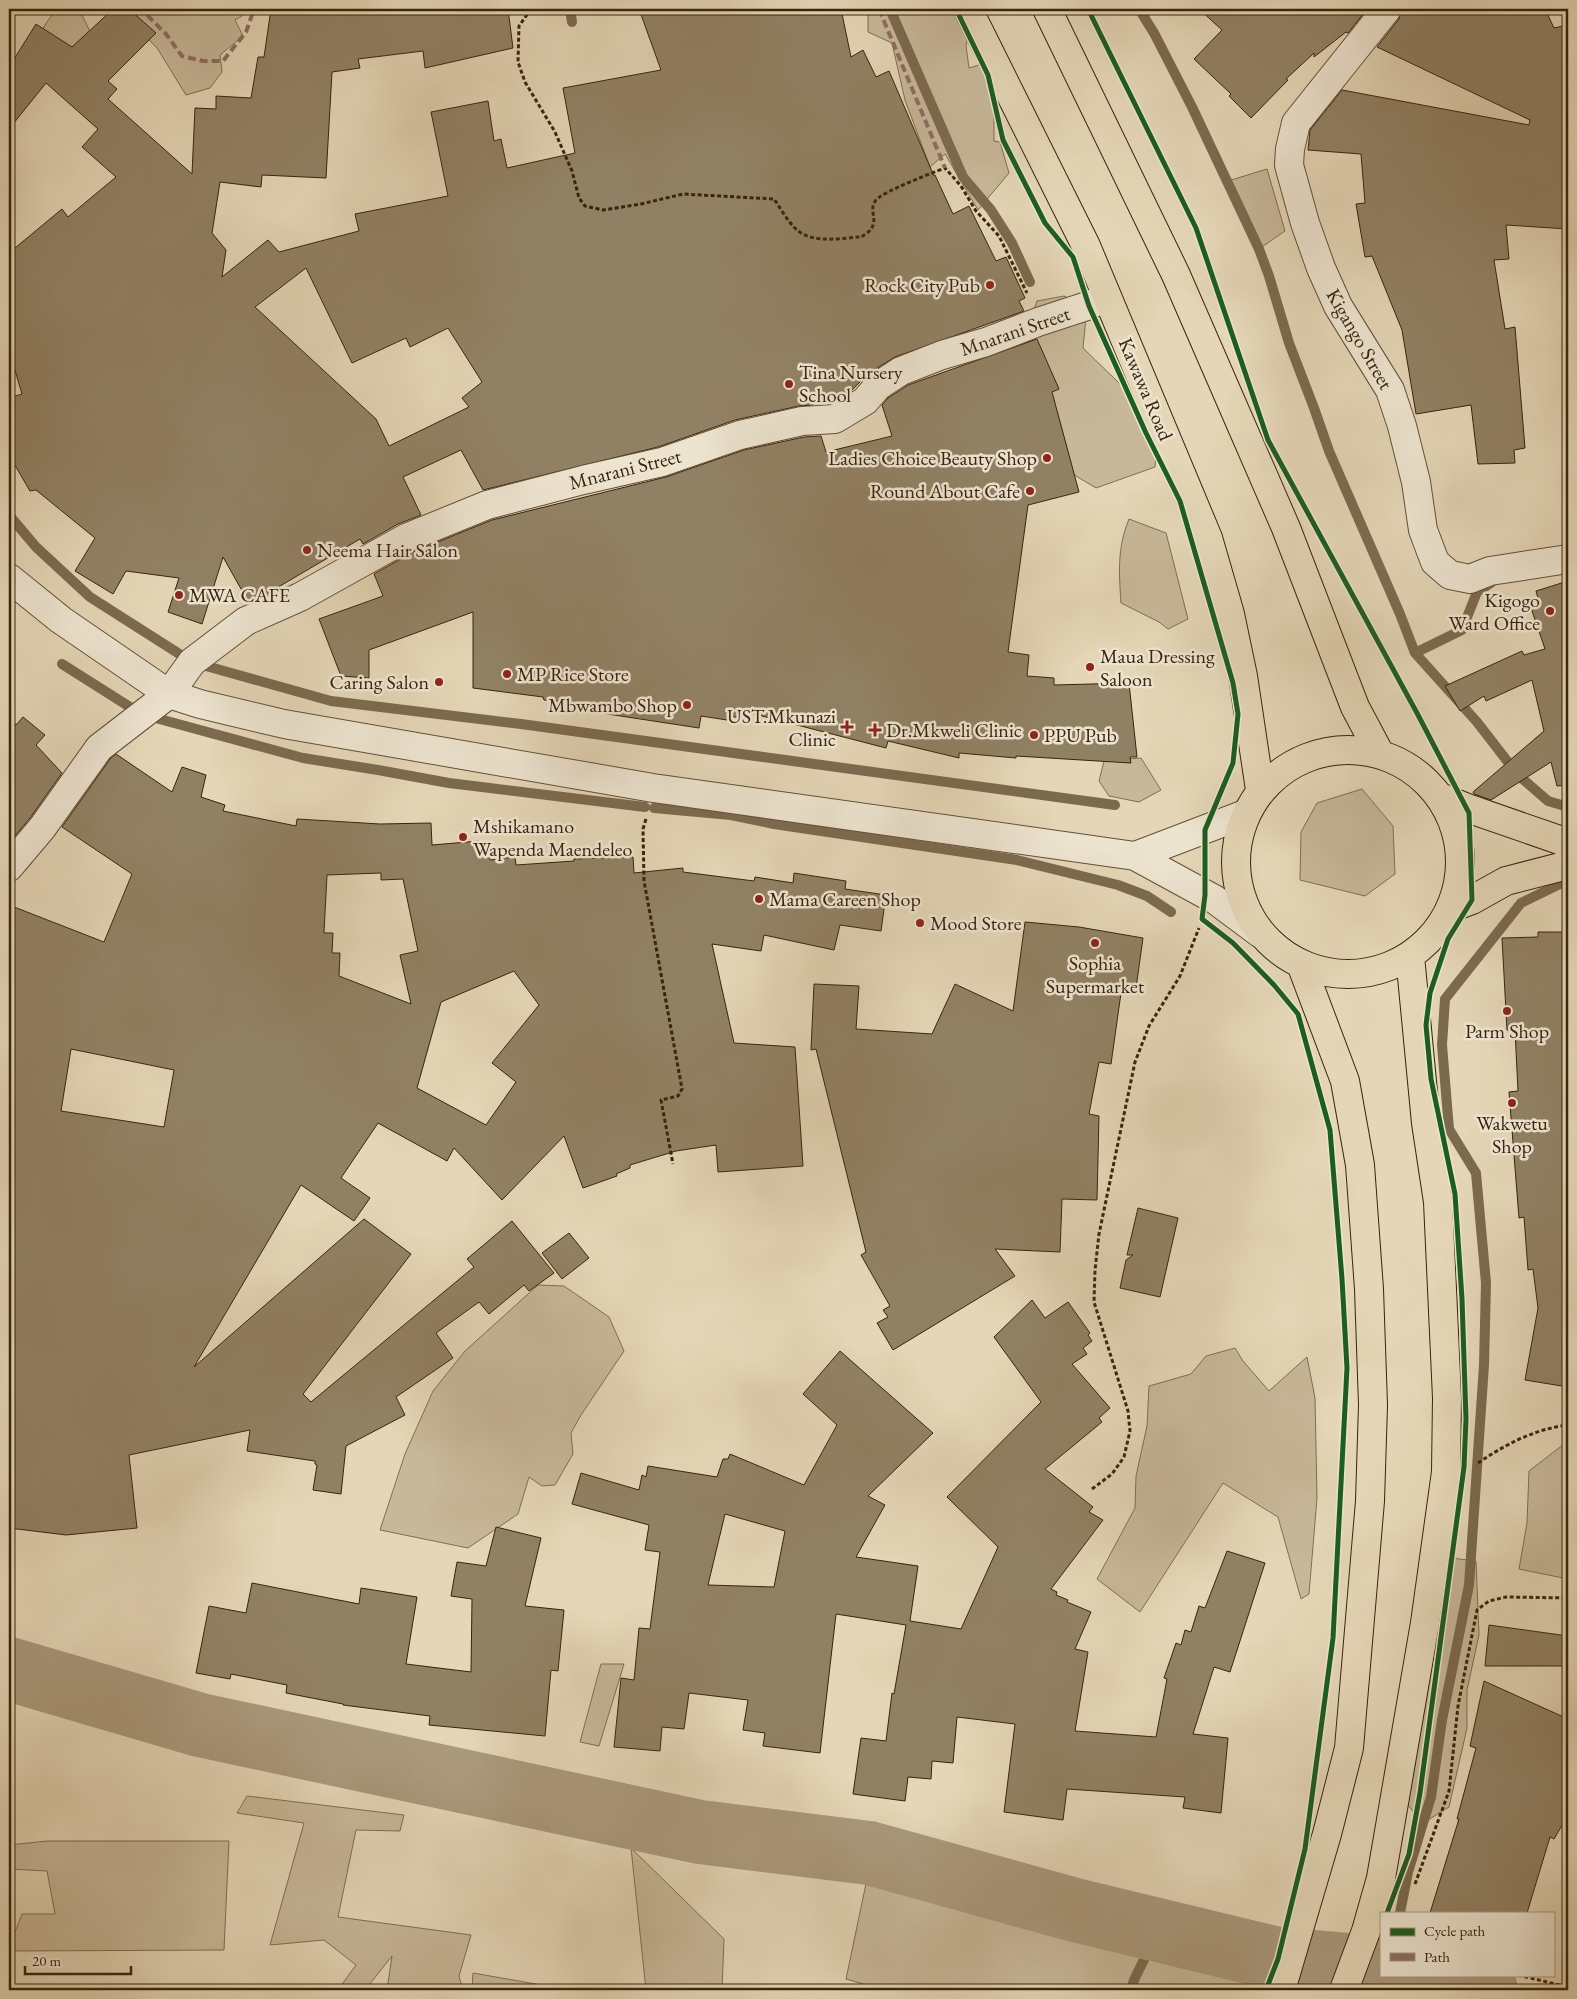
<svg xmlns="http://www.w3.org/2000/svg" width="1577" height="1999" font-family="'EB Garamond',serif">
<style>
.green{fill:#c7b899;stroke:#806e52}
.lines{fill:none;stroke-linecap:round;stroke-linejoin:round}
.stream{stroke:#7c6a4f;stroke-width:10}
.river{stroke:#aa997c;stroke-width:64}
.building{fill:#918164;stroke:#38240b;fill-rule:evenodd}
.minor-casing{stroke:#635036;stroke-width:30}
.major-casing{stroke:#38240b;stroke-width:30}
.path{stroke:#38240b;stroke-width:3;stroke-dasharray:4 2.5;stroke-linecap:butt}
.minor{stroke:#ede4d0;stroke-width:28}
.major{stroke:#e4d6b6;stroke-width:28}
.quiet{stroke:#8d6e63;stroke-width:4;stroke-dasharray:8 4;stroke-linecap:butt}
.cycleway-casing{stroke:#ede4d0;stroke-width:8}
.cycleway{stroke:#1b5e20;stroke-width:5}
.poi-dot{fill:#8f2418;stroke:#ede4d0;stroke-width:2}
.labels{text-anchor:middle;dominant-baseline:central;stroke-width:5;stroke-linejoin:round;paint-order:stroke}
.poi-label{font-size:20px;fill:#38240b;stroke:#ede4d0;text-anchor:start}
.street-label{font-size:20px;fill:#38240b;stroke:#ede4d0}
</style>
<rect width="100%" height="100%" fill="#e4d6b6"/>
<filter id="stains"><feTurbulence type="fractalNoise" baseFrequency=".004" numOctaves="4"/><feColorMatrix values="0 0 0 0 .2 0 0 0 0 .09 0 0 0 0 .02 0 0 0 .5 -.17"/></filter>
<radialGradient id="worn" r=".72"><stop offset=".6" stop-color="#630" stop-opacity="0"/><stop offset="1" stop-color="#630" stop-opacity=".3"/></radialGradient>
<path class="green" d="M56,9h23l30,61 -44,5 -22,-47z
M119,9h119l4,7 -7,4 8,16 -23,19 2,17 -12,16 -24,7 -29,-47z
M868,9h88l12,25 -2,12 3,22 13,-4 12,36v41l6,1 9,31 -31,37 -33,-56 -15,13 -25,-67 -13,-57 -24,-11z
M1267,169l18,62 -26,18 -31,-68z
M1064,296l23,10 -4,42 76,74 -4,45 -59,21 -30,-18 -46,-120 17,-49z
M1129,519l37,14 22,86 -20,10 -9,-7 -38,-19c-2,-30 -4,-55 8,-84z
M1141,758l20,32 -22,12 -30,-6 -10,-15 5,-20z
M1362,789l31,37 2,48 -30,22 -65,-16 1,-48 16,-29z
M538,1285l26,1 45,31 15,34 -43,64 -10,18 2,21 -18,31 -13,1 -13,-9 -11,37 -50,34 -88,-18 25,-76 28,-63 32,-40z
M1235,1348l8,13 26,30 38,-34 8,41 2,100 -8,96 -8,5 -23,-82 -55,-34 -83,129 -43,-33 38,-71 1,-32 11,-50 2,-40 42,-12 15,-18z
M1568,1441v138l-49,-10 8,-46 2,-52z
M1451,1558l25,3 3,74 -12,55v38l-18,79 -26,16 -17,-20z
M601,1664h23l-25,82 -19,-4z
M247,1796l157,19 -4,16 -44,-1 -18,87 133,18 -12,41 4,14h-76l5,-34 -27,34h-27l18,-25 -32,-25 -54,5 34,-122 -67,-10z
M47,1841h182l-5,109 -215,1v-17l6,-2 7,-18h33l-8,-43 -38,-2v-24z
M631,1848l93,91 -2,51h-76z
M868,1874l419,92 -11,24h-392l-38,-11z
M473,1973l97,17h-98z"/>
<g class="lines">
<path class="stream" d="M570,9l2,13
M890,9l73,168 28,33 21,33 18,39
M1139,9l15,24 38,74 67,142 10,27 20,67 25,65 15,43 71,163 15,39 62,69 41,53 30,26 20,6
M9,515l27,32 54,50 102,65 139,39 190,23 594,81
M1415,653l47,-23 15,-38 15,-10
M62,664l79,50 162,44 75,12 71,13 196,24
M654,808l77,7 43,9 243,36 101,25 29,11 24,16
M1400,1913l8,-41 23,-75 11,-77 27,-135 15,-220 2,-82 -10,-110 -27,-44 -7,-84 3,-46 76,-96 47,-23
M1131,1990l3,-10 24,-49"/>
<path class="river" d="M9,1669l191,56 500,107 169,21 206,57 203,49 103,9
M1421,1975l65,15"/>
</g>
<path class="building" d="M113,9h16l27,24 -48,48 9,8 -9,10 84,75 3,-66 21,1v-13l35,2 7,-41h6l7,-48h237l5,39 -88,20 -2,-17 -65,8 2,9 -28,4 -6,106 -64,-3 -1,12 -41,-5 -8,51 14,17 -4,27 46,-37 11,12 80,-21 -4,-17 93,-18 -17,-84 57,-11 6,40 7,-2 6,29 68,-15 -12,-65 98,-18 -22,-61h202l10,48 12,-7 13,27 13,-6 45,105 1,-1 18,39 16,-8 27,55 10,-4 19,41 -6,3 5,10 -129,46 -26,16 -18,18 -39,10 1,4 -14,1 -64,14 -77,27 -175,43 -22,-40 -58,27 18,38 -23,9 -35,20 -3,-5 -97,57 -14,7 -26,-46 -21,67 -34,-12 11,-34 -53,-7 -13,23 -38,-23 20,-33 -59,-48 -6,1 -21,-36v-57l13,-4 -13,-44v-97l53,-44 6,8 48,-40 -34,-30 16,-18 -52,-46 -37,46v-62l27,-43 36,23zM306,268l46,95 54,-25 4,9 38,-19 34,54 -20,16 7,9 -80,39 -13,-27 -121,-112z
M1199,9h168l-19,24 -2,-1 -32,25v-4l-28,26 2,1 -37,38 -22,-22 2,-2 -37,-35 28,-29z
M1402,9h143l9,19 14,-3v204l-62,-4 3,34 -15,1 11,69 10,-2 10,121 -11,2 1,13 -37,1 -7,-59 -55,9 -14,-84 -30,-74 -7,1 -9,-53 9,-1 -4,-49 -53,-4 2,-20 32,-40 187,35 1,-5 -153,-73 22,-28z
M1037,339l22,50 -7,3 27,100 -51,13 -20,147 21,3 -2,21 27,2v7l75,-2 8,74h-7l1,6 -115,-7v2l-57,-5v5l-71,-17 -2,7 -143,-37 -1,7 -14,-2 -1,4 -26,-4 -2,12 -98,-15 1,-8 -58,-5 -1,-3 -70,-9v-76l-104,38v28l-28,-2 -22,-57 64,-23 -9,-22 39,-22 79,-32 174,-43 78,-27 60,-13 17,-1 5,16 66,-16 -10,-31 6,-7 20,-13z
M1568,581v204l-11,1 -6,-24 -60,38 -17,-6 -1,-2 71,-61 -12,-51 -46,21 -2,-5 -24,15 -15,-25 77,-35 2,4 21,-6 -15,-44 9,-3 -3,-11z
M9,717l7,8 7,-8 22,18 -9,10 26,28 -32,45 -21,25z
M116,754l56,38 10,-25 24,8 -5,22 24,8 -2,6 73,15 1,-7 83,5 51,-1 1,22 47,-4v3l9,-1 2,17 25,-3 1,8 58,-4v-2l59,-2 1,16 49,-5v4l71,9 1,-4 38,6 1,-10 52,8 -1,8 41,6 -5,36 -41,-6 -6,25 -70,-15 -3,16 -49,-7 22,99 61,4 8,119 -85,6 -2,-27 -40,6 -46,14v3l-14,6 1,2 -34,12 -19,-52 -62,64 -48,-52 -7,13 -69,-38 -37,55 29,20 -16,23 -53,-36 -107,182 170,-148 47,35 -108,140 8,8 163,-135 -7,-8 45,-38 42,52 -25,18 -5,-6 -35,29 -10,-12 -43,31 17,25 -57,39 9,18 -59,31 -5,48 -28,-4 4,-25 -2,-1v-3l-68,-10 3,-21 -121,25 8,73 -71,7 -57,-7v-623l95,37 28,-68 -70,-47 48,-68zM381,873v7l22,-1 15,72 -18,4 11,49 -72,-28 1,-23h-8l1,-20h-9l3,-58zM514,971l25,34 -47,58 24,19 -30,43 -69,-37 24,-86zM71,1049l103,21 -10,57 -103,-16z
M1025,922l54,5 64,11 -7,50 -14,-2 -11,78 -12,-2 -10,52 10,2 -2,84 -35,-1 -2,53 -65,-3 20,27 -122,74 -16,-27 11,-6 -5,-7 7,-4 -29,-51 5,-3 -50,-203 -5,1 3,-66 45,2 -3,43 76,5 23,-50 58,27z
M1538,932h27v32h3v423l-43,-7 13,-72 -5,-39 -5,1 -4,-53 -5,1 -10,-126 9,-1 -3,-61h-8l-5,-92 36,-1z
M1138,1208l40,10 -18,79 -40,-9 6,-28 7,-5h-6z
M569,1233l20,25 -27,21 -20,-26z
M1032,1300l13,18 23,-16 22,31 -2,2 4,6 -9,7 4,6 -15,10 38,44 -11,10 3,4 -57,47 48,38 -4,5 14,8 -52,69 6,3 -1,3 12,5 -1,2 24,10 -16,37 13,3 -13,79 81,6 11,-58 -3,-1 12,-35 5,2 4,-15 6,2 8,-26 6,2 22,-57 38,12 -35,109 -16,-5 -21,67 35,4 -7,75 -38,-5 2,-11 -118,-8 -4,31 -59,-8 11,-88 -58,-7 -4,46 -21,-2 -1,18 -23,-2 -3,24 -52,-7 8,-56 25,3 6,-48 2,1 12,-69 -70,-11 -16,139 -57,-7 2,-13 -22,-3 5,-30 -59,-7 -5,36 -22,-2 -2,24 -46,-4 7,-69 13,2 5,-52 11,1 10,-77 -15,-2 4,-25 -77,-21 9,-31 58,17 3,-15 4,2 2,-11 69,11 6,-18h5l2,-5 74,31 33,-60 -34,-31 37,-43 93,82 -65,63 17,9 -29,52 62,9 -8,55 51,8 37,-82 -51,-50 94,-95 -47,-65zM725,1514l60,17 -11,56 -66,-2z
M496,1527l45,11 -16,68 39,4 -6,61 -7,-1 -6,66 -116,-11 1,-9 -87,-11v-1l-57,-11 1,-8 -56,-11 -1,5 -34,-6 13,-67 37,7 6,-30 107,21 2,-16 56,9 -11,67 65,8 1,-73 -21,-3 6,-34 29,4z
M1489,1625l79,11v30h-83z
M1484,1681l84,38v96l-14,24 -4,-2 -23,76h-97l29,-94h-2l19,-71 -6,-2z"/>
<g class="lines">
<g class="minor-casing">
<path id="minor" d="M1387,9l-91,114 -6,26 -1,16 16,58 16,45 17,38 52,84 12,36 14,56 7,48 12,32 15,13 20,4 20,-8 78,-12
M9,578l52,42 108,74 31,10 84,20 369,64 482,68 79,43 47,35
M1135,856l110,-42
M9,867l33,-39 57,-80 70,-54 23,-32 54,-41 54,-24 106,-59 81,-33 96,-25 79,-18 78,-27 62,-14 33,-2 30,-18 13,-15 23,-15 41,-16 44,-13 52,-20 49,-16 20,-9"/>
</g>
<g class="major-casing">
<path id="major" d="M968,9l118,237 122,292 22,76 13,62 17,114
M1047,9l129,266 110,253 69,179 25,47
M1236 862a112 112 0 1 1 224 0a112 112 0 1 1-224 0Z
M1440,797l27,11 101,35
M1451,908l21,-8 34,-19 62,-16
M1281,1990l46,-156 22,-86 21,-247 3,-96 -4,-116 -9,-124 -15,-84 -44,-117
M1344,1990l22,-59 15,-53 44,-255 21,-151 1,-74 -9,-196 -12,-79 -16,-167"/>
</g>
<path class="path" d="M531,9l-12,17 -1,36 7,20 30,50 17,39 7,27 6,8 18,4 38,-6 42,-10 91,5c7,10 14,23 23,31 16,14 44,8 64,7 24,-13 5,-25 15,-37 8,-9 56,-27 69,-32l16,18 15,25 23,25 28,57
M646,819l-3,10 1,52 38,208 -4,7 -17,4 12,64
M1478,1463c28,-19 57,-34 90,-38
M1092,1489l20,-15 12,-17 6,-26 -2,-20 -34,-109 1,-32 4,-36 36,-172 14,-36 31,-50 19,-48
M1415,1884l34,-93 9,-85 19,-96 12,-9 17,-4 62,1
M1518,1975l50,12"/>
<use href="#minor" class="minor"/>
<use href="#major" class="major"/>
<path class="quiet" d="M137,9l9,5 20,20 16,22 21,5h20l23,-29 8,-23
M879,9l66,159"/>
<g class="cycleway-casing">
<path id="cycleway" d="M956,9l32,66 15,65 42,83 28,34 16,49 57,127 34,68 53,182 5,31 -5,49 -28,67v65l-3,24 31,24 41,42 24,29 32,116 12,149 5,89 -14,270 -28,211 -27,110 -12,31
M1088,9l108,219 72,212 149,273 52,100 3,87 -24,39 -18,54 -4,32 5,54 24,115 7,105 4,120 -2,48 -44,326 -11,61 -22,59"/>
</g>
<use href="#cycleway" class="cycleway"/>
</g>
<g class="poi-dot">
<circle cx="990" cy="285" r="5"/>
<circle cx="789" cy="384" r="5"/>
<circle cx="1047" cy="458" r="5"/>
<circle cx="1030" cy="491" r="5"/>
<circle cx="307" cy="550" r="5"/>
<circle cx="179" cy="595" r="5"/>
<circle cx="1550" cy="611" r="5"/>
<circle cx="1090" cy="667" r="5"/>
<circle cx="507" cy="674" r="5"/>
<circle cx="439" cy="682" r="5"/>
<circle cx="687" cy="705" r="5"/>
<path d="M844.5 719.5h5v5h5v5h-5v5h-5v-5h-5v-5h5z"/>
<path d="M872.5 722.5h5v5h5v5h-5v5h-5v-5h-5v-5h5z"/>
<circle cx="1034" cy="735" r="5"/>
<circle cx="463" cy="837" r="5"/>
<circle cx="759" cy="899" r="5"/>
<circle cx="920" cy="923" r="5"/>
<circle cx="1095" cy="943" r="5"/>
<circle cx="1507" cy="1011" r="5"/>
<circle cx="1512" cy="1103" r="5"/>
</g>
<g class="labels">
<g class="poi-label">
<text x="980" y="285" text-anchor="end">Rock City Pub</text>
<text x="799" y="372">Tina Nursery<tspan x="799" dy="23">School</tspan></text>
<text x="1037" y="458" text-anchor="end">Ladies Choice Beauty Shop</text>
<text x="1020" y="491" text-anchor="end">Round About Cafe</text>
<text x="317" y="550">Neema Hair Salon</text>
<text x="189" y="595">MWA CAFE</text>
<text x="1540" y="600" text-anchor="end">Kigogo<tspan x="1540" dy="23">Ward Office</tspan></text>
<text x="1100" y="656">Maua Dressing<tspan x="1100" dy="23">Saloon</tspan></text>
<text x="517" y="674">MP Rice Store</text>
<text x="429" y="682" text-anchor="end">Caring Salon</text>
<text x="677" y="705" text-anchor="end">Mbwambo Shop</text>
<text x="836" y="716" text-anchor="end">UST.Mkunazi<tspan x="836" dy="23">Clinic</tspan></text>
<text x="886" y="730">Dr.Mkweli Clinic</text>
<text x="1044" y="735">PPU Pub</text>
<text x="473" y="826">Mshikamano<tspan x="473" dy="23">Wapenda Maendeleo</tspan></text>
<text x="769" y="899">Mama Careen Shop</text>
<text x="930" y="923">Mood Store</text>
<text x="1095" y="963" text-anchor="middle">Sophia<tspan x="1095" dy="23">Supermarket</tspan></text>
<text x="1507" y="1031" text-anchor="middle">Parm Shop</text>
<text x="1512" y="1123" text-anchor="middle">Wakwetu<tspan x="1512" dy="23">Shop</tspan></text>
</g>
<g class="street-label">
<text transform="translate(1015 331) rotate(-19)">Mnarani Street</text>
<text transform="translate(1360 339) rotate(60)">Kigango Street</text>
<text transform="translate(1146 389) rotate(67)">Kawawa Road</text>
<text transform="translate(625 469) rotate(-14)">Mnarani Street</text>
</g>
</g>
<rect width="1577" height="1999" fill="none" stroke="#e4d6b6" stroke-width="30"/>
<rect x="10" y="10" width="1557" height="1979" fill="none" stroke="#38240b" stroke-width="2.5"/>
<rect x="15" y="15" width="1547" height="1969" fill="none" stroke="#38240b"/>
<rect x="1380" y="1912" width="175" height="65" fill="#ede4d0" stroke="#a59781"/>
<rect x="1390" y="1928" width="25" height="8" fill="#1b5e20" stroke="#a59781"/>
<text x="1424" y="1936" font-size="15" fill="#38240b">Cycle path</text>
<rect x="1390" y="1953" width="25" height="8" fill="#8d6e63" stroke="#a59781"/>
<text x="1424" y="1962" font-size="15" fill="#38240b">Path</text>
<path d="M25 1966v8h106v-8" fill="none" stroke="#38240b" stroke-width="2.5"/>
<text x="32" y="1966" font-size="15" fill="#38240b" stroke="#ede4d0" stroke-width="4" paint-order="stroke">20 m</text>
<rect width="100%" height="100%" filter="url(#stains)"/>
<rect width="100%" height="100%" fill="url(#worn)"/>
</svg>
